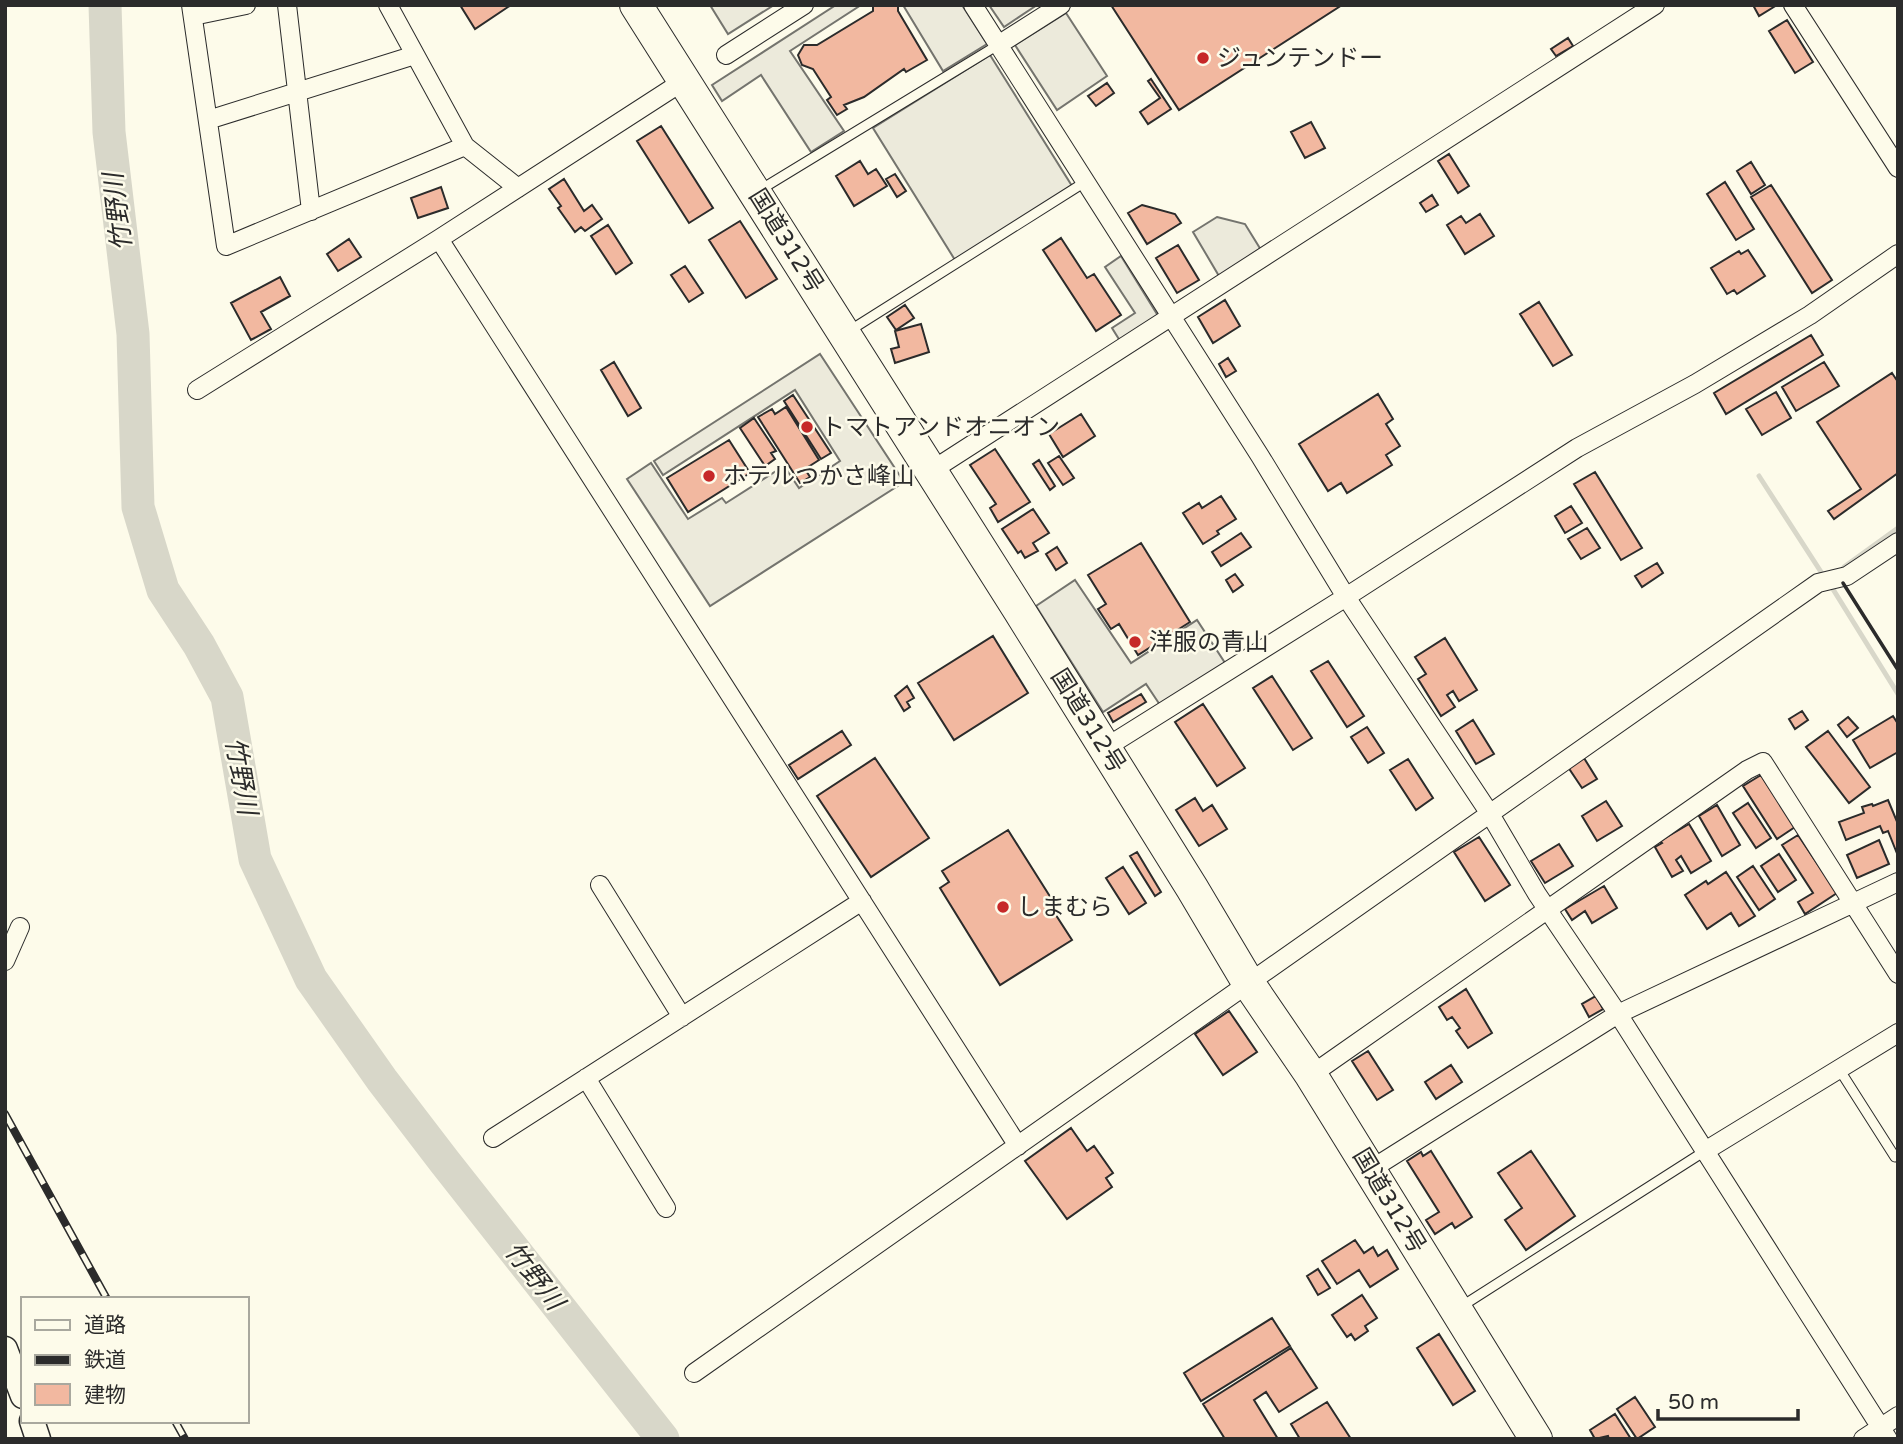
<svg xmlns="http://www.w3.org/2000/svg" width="1903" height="1444" font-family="'Varela Round','Noto Sans JP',sans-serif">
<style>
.parking{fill:#eceadb;stroke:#74746e;stroke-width:2}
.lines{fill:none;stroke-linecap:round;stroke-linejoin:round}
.stream{stroke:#d8d7c9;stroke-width:5}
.river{stroke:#d8d7c9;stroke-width:33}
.building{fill:#f2b8a0;stroke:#2b2b2b;stroke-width:2}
.lane-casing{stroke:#2b2b2b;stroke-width:11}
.street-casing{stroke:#2b2b2b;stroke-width:20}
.secondary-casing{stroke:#2b2b2b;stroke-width:27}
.highway-casing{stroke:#2b2b2b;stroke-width:34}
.lane{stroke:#fdfbea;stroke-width:9}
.street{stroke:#fdfbea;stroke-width:18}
.secondary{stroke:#fdfbea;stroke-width:24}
.highway{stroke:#fdfbea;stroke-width:32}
.rail-casing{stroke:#2b2b2b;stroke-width:8}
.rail{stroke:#fdfbea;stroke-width:5;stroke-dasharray:16;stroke-linecap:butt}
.wall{stroke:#2b2b2b;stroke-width:3.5}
.poi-dot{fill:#c62828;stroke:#fdfbea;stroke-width:2.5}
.labels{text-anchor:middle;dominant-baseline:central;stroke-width:5;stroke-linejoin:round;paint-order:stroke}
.poi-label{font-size:24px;fill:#2b2b2b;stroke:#fdfbea;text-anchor:start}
.street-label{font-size:24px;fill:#2b2b2b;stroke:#fdfbea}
.water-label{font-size:26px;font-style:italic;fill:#2b2b2b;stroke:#fdfbea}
</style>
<rect width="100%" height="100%" fill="#fdfbea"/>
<path class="parking" d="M710,5h64l-46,29z
M836,5h25l-71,46 54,80 -33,21 -50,-77 -39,26 -10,-16z
M903,5h59l25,39 -44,27z
M989,5h48l-33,22z
M1066,13l41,63 -50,34 -42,-65z
M990,55l82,131 -117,74 -82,-132z
M1217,217l28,7 16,26 -42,26 -26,-44z
M1121,256l39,63 -38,25 -10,-16 23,-15 -30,-46z
M820,354l84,128 -194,124 -83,-127 24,-16 37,56 34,-21 4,5 58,-37 15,22 41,-27 -45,-71 -132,85 -9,-14z
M1075,580l56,83 66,-43 30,46 -67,39 -14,-21 -43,28 -67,-106z"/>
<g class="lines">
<path class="stream" d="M1759,476l64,99
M1844,567l54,-39
M1831,586l67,108"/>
<path class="river" d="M105,5l4,127 24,202 5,173 25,83 36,55 28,52 28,162 56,120 71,101 62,81 219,278"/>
</g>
<path class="building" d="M460,5h51l-36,24z
M873,5h25v6l29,49 -21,12 -2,-3 -40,28 -20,8 3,4 -10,6 -10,-15 4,-3 -18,-28 -11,-4 -4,-10 6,-10h13l56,-34z
M1111,5h231l-163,105z
M1753,5h24l-18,11z
M1787,20l26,42 -18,11 -26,-42z
M1568,38l5,8 -17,10 -5,-7z
M1151,79l20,30 -23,15 -8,-12 20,-14 -12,-17z
M1107,83l7,10 -18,13 -8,-10z
M1311,122l14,26 -20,10 -14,-26z
M661,126l52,82 -24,15 -52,-82z
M1449,154l20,32 -11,7 -20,-32z
M860,161l8,13 8,-5 11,17 -33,20 -18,-30z
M1751,162l14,23 -14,9 -14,-23z
M895,174l11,17 -9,6 -11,-18z
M564,179l20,32 8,-6 10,14 -17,12 -4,-4 -6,5 -17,-24 3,-2 -12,-17z
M1725,182l29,47 -18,11 -29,-46z
M1771,185l61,95 -20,13 -61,-96z
M441,187l7,21 -30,10 -7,-20z
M1432,195l6,10 -12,7 -6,-9z
M1142,205l33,9 6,9 -34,21 -19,-31z
M1480,214l14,22 -29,18 -18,-29 14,-9 5,7z
M740,221l37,58 -31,19 -37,-58z
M608,225l24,38 -16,11 -25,-38z
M1061,238l26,40 7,-4 27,41 -25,16 -53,-81z
M349,239l12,18 -23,14 -11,-17z
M1178,245l21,35 -22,13 -21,-35z
M1748,250l17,26 -28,18 -3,-4 -7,4 -16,-26 28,-17 2,3z
M685,266l18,27 -14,9 -18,-27z
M280,277l10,19 -29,16 10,17 -20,11 -20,-37z
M1225,300l15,26 -27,17 -15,-26z
M1539,302l33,53 -19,11 -33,-52z
M905,305l9,13 -18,12 -9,-13z
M921,324l8,28 -34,11 -4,-14 8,-2 -4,-16z
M1811,335l12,20 -97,59 -12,-21z
M1228,358l8,13 -10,6 -7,-13z
M614,362l27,46 -13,8 -27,-46z
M1824,362l15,24 -43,25 -14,-24z
M1892,373l6,9v91l-64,46 -6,-8 33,-22 -44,-67z
M1776,392l15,26 -29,17 -16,-26z
M1378,394l15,25 -7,5 14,22 -14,9 6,10 -45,28 -6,-10 -13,8 -29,-47z
M793,395l38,58 -10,6 -37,-58z
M786,407l33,53 -14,9 5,8 -10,6 -42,-66 14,-8 3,5z
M1081,414l14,22 -32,21 -14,-23z
M754,418l22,33 -5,2 4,6 -10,7 -25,-38z
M729,440l21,33 -62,39 -21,-34z
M995,449l35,53 -32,20 -8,-14 6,-4 -26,-39z
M1059,456l15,22 -11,7 -15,-22z
M1039,460l16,26 -5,4 -17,-26z
M1595,472l47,76 -21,12 -47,-76z
M1221,496l15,23 -19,12 2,3 -16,10 -20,-31 16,-10 3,5z
M1571,506l11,17 -17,10 -10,-17z
M1033,509l16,24 -16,10 5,8 -13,7 -4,-7 -3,2 -16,-24z
M1587,528l13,20 -19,11 -13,-20z
M1241,533l10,14 -30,19 -9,-14z
M1141,543l49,79 -52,33 -19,-31 -8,5 -13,-20 8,-5 -18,-29z
M1057,547l10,16 -11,7 -10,-16z
M1657,563l6,10 -21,14 -7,-11z
M1235,574l8,11 -10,7 -7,-12z
M993,636l35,57 -74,47 -36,-57z
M1445,638l32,52 -18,11 -6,-10 -6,4 8,12 -14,9 -23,-37 8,-5 -11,-17z
M1328,661l36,55 -17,11 -36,-56z
M1272,676l40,62 -19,12 -40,-62z
M907,686l7,12 -7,4 3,5 -6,4 -9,-15z
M1141,694l5,8 -33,20 -5,-9z
M1203,704l42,64 -28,18 -42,-64z
M1802,711l6,9 -13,9 -6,-10z
M1893,716l5,8v28l-28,16 -17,-28z
M1848,717l10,11 -11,9 -9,-12z
M1473,720l21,34 -18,10 -20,-33z
M1367,727l17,26 -16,10 -17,-26z
M842,731l9,14 -53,34 -9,-14z
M1828,731l42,56 -21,16 -43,-56z
M875,758l54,80 -58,39 -54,-81z
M1584,758l13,21 -15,9 -14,-21z
M1408,759l25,39 -17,12 -26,-40z
M1761,775l34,52 -18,12 -34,-53z
M1195,798l8,13 9,-6 15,24 -28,17 -23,-36z
M1888,800l10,24v32l-10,-25 -5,2 -3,-7 -34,14 -7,-18 25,-9 -2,-6 10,-3 1,2z
M1606,801l16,25 -25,15 -15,-25z
M1748,803l23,35 -15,10 -23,-35z
M1717,805l23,40 -18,11 -23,-40z
M1689,824l22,37 -20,12 -10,-17 -5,4 7,11 -11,6 -17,-30 7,-4 -2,-2z
M1008,830l48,76 -4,3 20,31 -72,45 -60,-97 9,-6 -7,-11z
M1798,835l39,58 -32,21 -7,-12 15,-9 -31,-48z
M1479,837l31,48 -25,16 -31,-49z
M1879,840l10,24 -32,14 -10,-23z
M1559,844l14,22 -28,17 -14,-22z
M1137,852l24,40 -6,4 -25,-40z
M1779,854l17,26 -18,12 -17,-26z
M1753,866l22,33 -16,11 -22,-33z
M1123,867l23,36 -17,11 -23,-36z
M1726,872l29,44 -16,10 -8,-13 -24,16 -22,-34 21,-14 2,3z
M1604,886l13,22 -25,15 -7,-12 -13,9 -7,-11z
M1466,989l26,44 -24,15 -12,-17 4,-3 -8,-11 -5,3 -8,-13z
M1596,996l7,13 -14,8 -7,-13z
M1229,1011l28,41 -34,23 -28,-41z
M1368,1051l25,39 -16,10 -25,-39z
M1451,1065l11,17 -26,17 -11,-17z
M1071,1128l16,23 7,-5 19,27 -7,5 6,9 -45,32 -42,-58z
M1431,1151l41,66 -17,11 -3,-5 -17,11 -9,-14 13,-8 -32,-51 14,-9 2,4z
M1531,1151l44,65 -49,34 -21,-30 17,-12 -24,-35z
M1355,1240l9,13 9,-6 5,9 9,-6 11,19 -28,18 -11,-17 -22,14 -15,-23z
M1318,1269l12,19 -12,7 -11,-19z
M1362,1295l15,23 -12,8 3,5 -13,9 -4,-6 -4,3 -15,-22z
M1272,1318l18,28 -89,55 -17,-28z
M1439,1334l36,57 -22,14 -36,-57z
M1291,1348l26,40 -38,24 -13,-20 -12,8 24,39h-53l-22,-35z
M1635,1397l20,30 -18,12 -20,-30z
M1327,1402l24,37h-51l-9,-15z
M1615,1414l16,25h-22l-1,-3 -13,3 -5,-9z"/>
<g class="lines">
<g class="lane-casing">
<path id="lane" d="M760,190l238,-145
M849,331l236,-149
M1839,1069l56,88
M1459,1308l246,-157"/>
</g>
<g class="street-casing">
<path id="street" d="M191,5l35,241 239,-100
M287,5l24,206
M388,5l77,141 53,42
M973,5l287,451 86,141 144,217 47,80 81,120 270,425
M1793,5l105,163
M193,16l53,-11
M998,45l63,-40
M726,55l78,-50
M208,120l207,-65
M439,239l579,907
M197,390l242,-151 246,-159
M931,471l724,-466
M1105,748l241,-151 231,-149 118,-64 115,-69 88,-61
M600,885l82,132
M5,961l15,-34
M1311,1075l436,-305 16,-8 135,212
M586,1078l80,130
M493,1138l369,-237
M1705,1151l193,-118
M1370,1170l248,-156 280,-132
M694,1373l1124,-790 29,-7 51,-34
M1863,1439l35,-23"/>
</g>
<g class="secondary-casing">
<path id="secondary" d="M5,1349l18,47
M32,1421l6,18"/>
</g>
<g class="highway-casing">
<path id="highway" d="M636,5l383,605 173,278 57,96 62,91 225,364"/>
</g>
<use href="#lane" class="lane"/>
<use href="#street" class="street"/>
<use href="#secondary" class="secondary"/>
<use href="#highway" class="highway"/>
<g class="rail-casing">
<path id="rail" d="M5,1114l102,185
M175,1421l10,18"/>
</g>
<use href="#rail" class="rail"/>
<path class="wall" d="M1843,583l55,87"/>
</g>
<g class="poi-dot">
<circle cx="1203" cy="58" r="7"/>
<circle cx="807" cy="427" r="7"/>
<circle cx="709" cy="476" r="7"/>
<circle cx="1135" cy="642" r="7"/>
<circle cx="1003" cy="907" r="7"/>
</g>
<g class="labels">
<g class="poi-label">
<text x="1217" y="58">ジュンテンドー</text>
<text x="821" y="427">トマトアンドオニオン</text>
<text x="723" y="476">ホテルつかさ峰山</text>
<text x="1149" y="642">洋服の青山</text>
<text x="1017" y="907">しまむら</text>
</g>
<g class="street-label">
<text transform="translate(786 241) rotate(58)">国道312号</text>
<text transform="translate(1088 721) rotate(58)">国道312号</text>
<text transform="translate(1389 1201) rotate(59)">国道312号</text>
</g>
<g class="water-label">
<text transform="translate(118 212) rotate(-97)">竹野川</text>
<text transform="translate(241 776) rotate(80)">竹野川</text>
<text transform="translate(534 1276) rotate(52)">竹野川</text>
</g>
</g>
<rect width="1903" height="1444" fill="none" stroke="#2b2b2b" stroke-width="14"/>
<rect x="21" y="1297" width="228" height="126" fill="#fdfbea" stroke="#a9a89e" stroke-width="2"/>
<rect x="35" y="1320" width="35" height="10" fill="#fdfbea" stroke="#a9a89e" stroke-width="2"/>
<text x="84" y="1332" font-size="21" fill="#2b2b2b">道路</text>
<rect x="35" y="1355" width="35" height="10" fill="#2b2b2b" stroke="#a9a89e" stroke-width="2"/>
<text x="84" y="1367" font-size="21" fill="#2b2b2b">鉄道</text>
<rect x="35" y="1384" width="35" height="21" fill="#f2b8a0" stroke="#a9a89e" stroke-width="2"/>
<text x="84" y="1402" font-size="21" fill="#2b2b2b">建物</text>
<path d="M1658 1409v10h140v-10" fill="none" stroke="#2b2b2b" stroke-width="3.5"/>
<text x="1668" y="1409" font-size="21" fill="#2b2b2b" stroke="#fdfbea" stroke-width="5" paint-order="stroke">50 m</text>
</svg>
